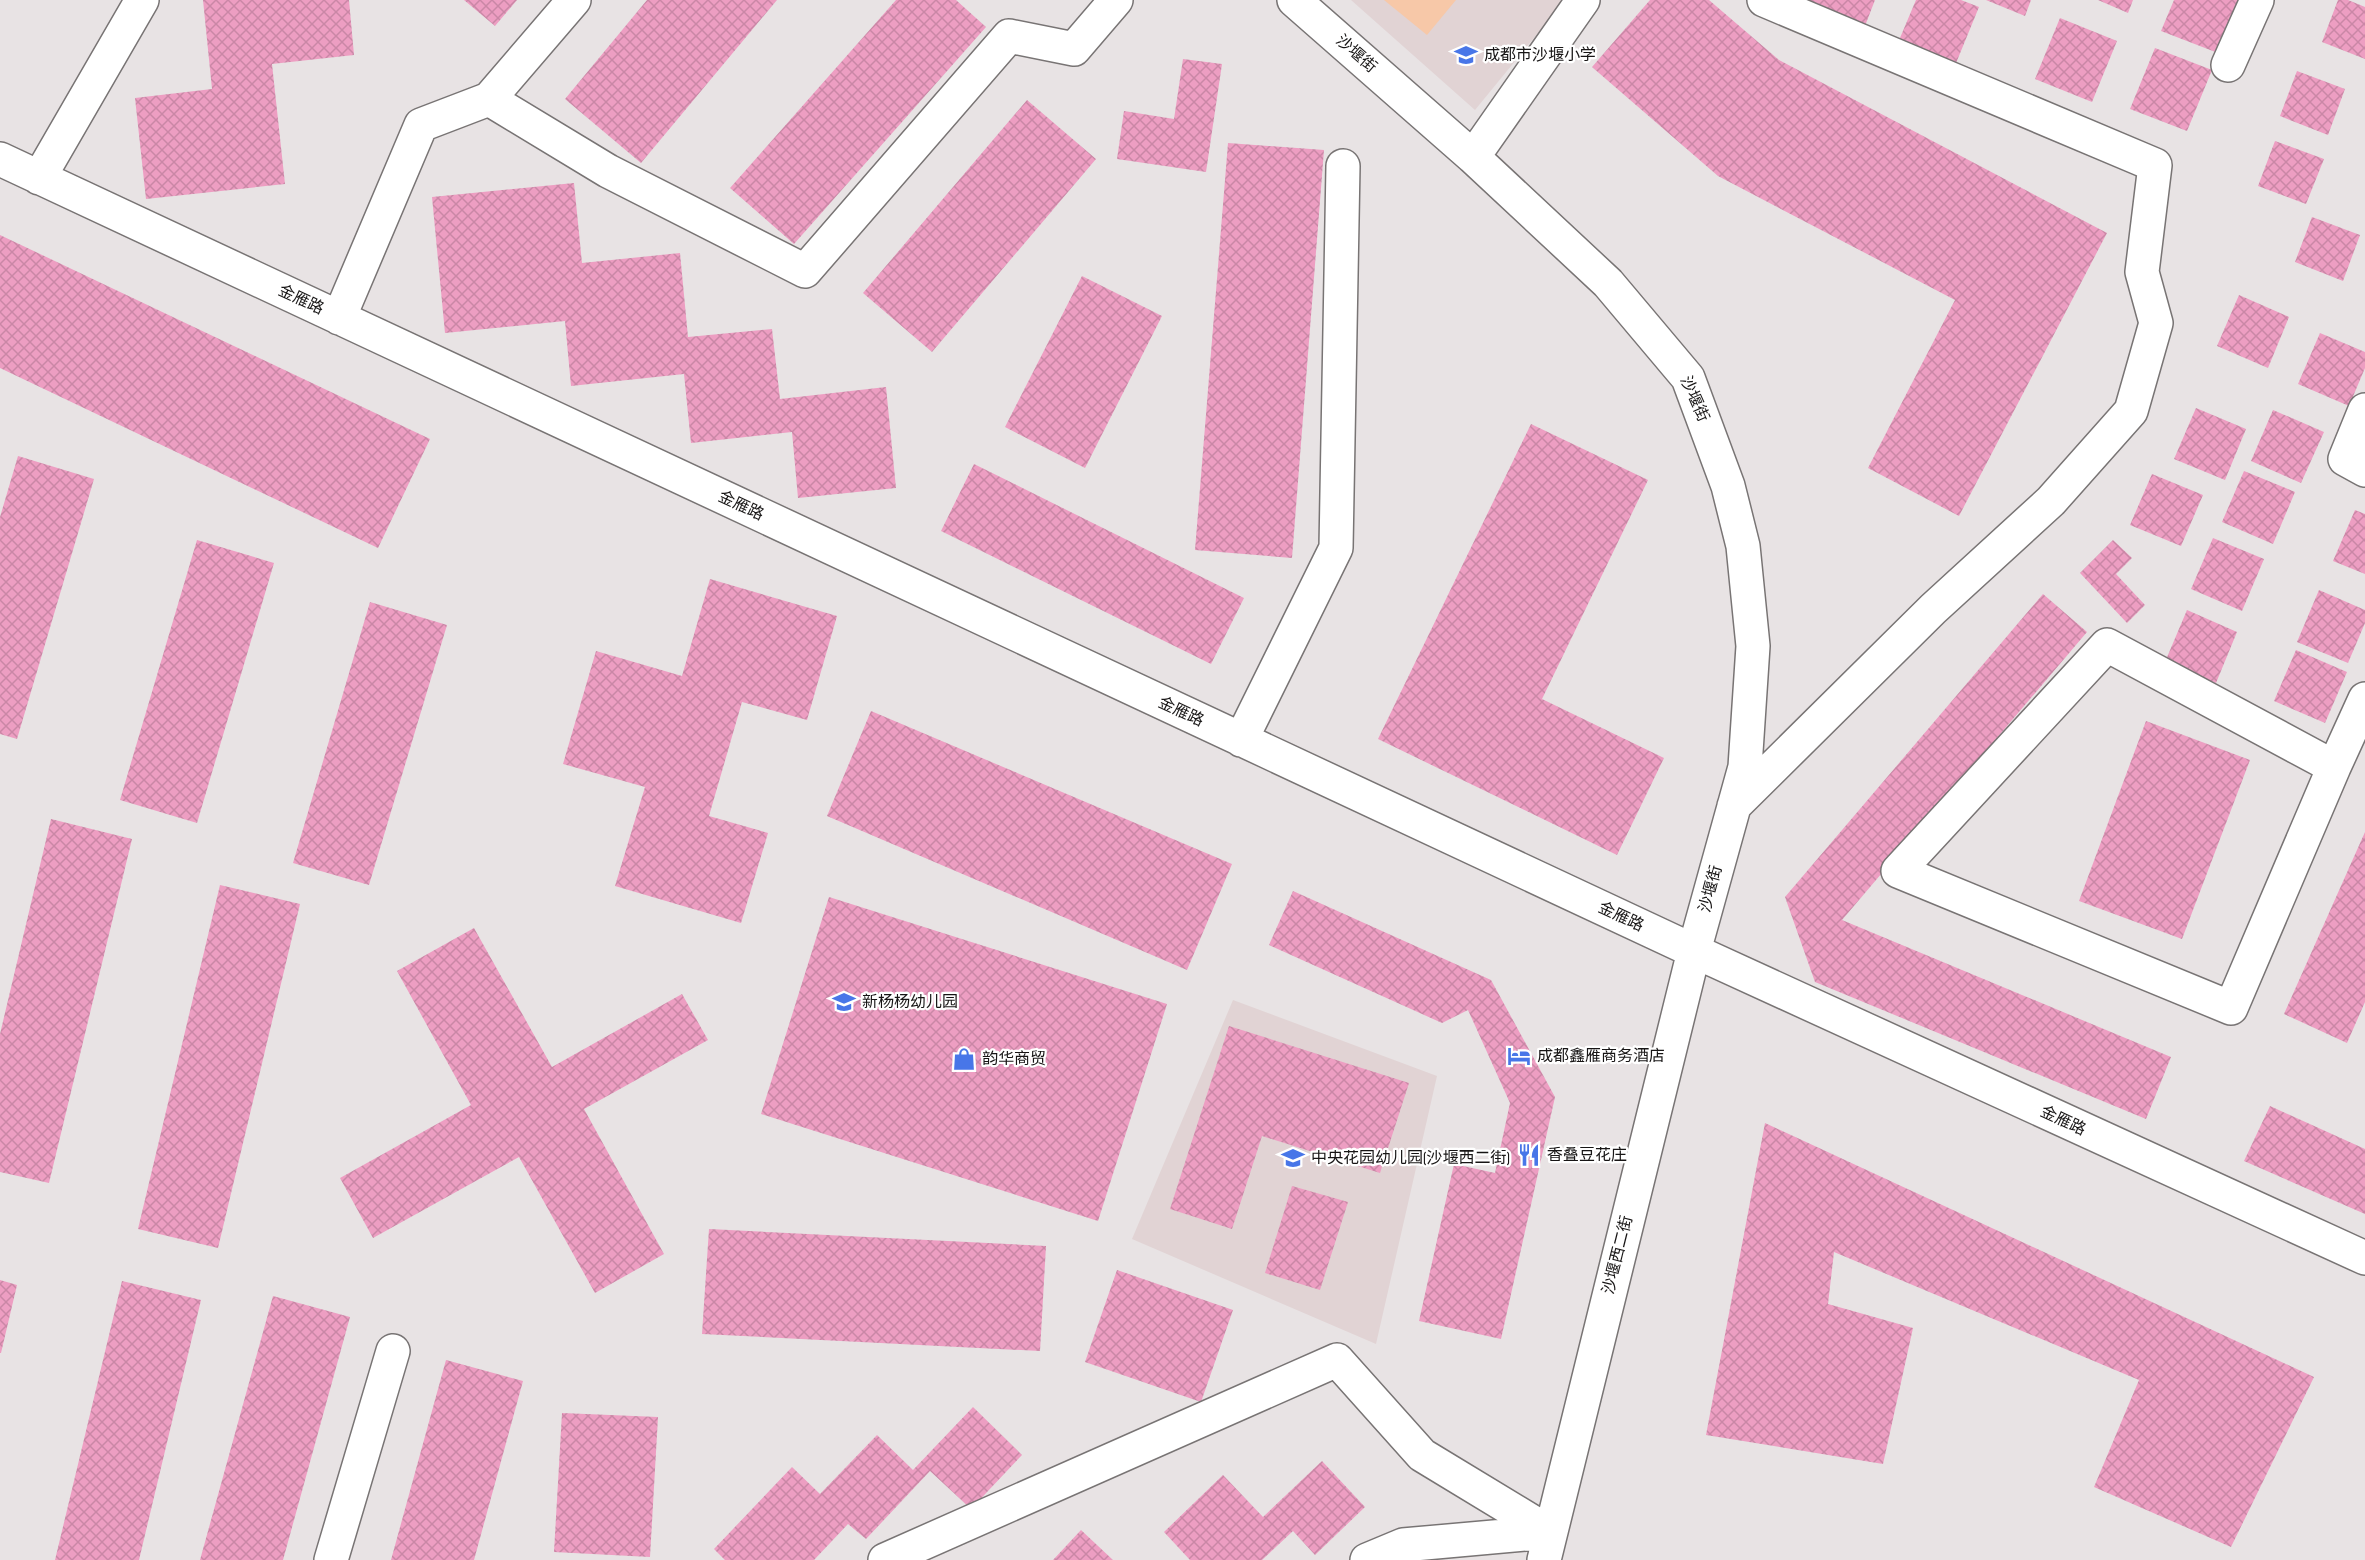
<svg xmlns="http://www.w3.org/2000/svg" width="2365" height="1560" font-family="'Sofia Sans Condensed','Noto Sans SC',sans-serif">
<style>
.built{fill:#e1d3d4}
.pitch{fill:#f7c8a8}
.building{fill:url(#building-cross-hatch)}
.lines{fill:none;stroke-linecap:round;stroke-linejoin:round}
.minor-casing{stroke:#787474;stroke-width:36}
.minor{stroke:#fff;stroke-width:33}
.labels{text-anchor:middle;dominant-baseline:central;stroke-width:4.5;stroke-linejoin:round;paint-order:stroke}
.street-label{font-size:16px;fill:#171515;stroke:#fff}
.poi-label{font-size:16px;fill:#171515;stroke:#fff;text-anchor:start}
</style>
<defs>
<pattern id="building-cross-hatch" width="8" height="8" patternUnits="userSpaceOnUse" patternTransform="scale(1.5)"><rect width="8" height="8" fill="#ed9ec2"/><path d="M0 0l8 8M0 8l8-8" fill="none" stroke="#ca87a6"/></pattern>
</defs>
<rect width="100%" height="100%" fill="#e8e3e4"/>
<path class="built" d="M1351,0h214l-90,110z
M1233,1000l204,76 -61,268 -244,-105z"/>
<path class="pitch" d="M1384,0h72l-29,35z"/>
<path class="building" d="M203,0h146l5,55 -82,9 13,120 -139,15 -11,-101 77,-9z
M464,0h53l-22,26z
M647,0h130l-136,163 -76,-64z
M896,0h60l30,27 -192,217 -64,-56z
M1650,0h59l70,60 328,173 -148,283 -91,-48 87,-168 -237,-124 -126,-109z
M1809,0h66l-12,31 -57,-23z
M1916,0h45l18,7 -25,61 -57,-23z
M1986,0h45l-6,16z
M2098,0h35l-5,13z
M2174,0h66l-22,53 -57,-22z
M2338,0h10l17,7v52l-43,-17z
M2060,18l57,23 -25,61 -57,-23z
M2155,48l57,22 -25,61 -57,-22z
M1183,59l39,5 -16,108 -89,-13 7,-48 50,8z
M2297,71l48,18 -17,46 -48,-19z
M1027,100l69,59 -164,193 -69,-59z
M2275,141l49,18 -18,45 -48,-18z
M1228,143l96,7 -32,408 -97,-8z
M574,183l8,80 98,-10 8,84 84,-8 8,70 106,-12 10,101 -98,10 -6,-66 -101,11 -7,-69 -113,12 -6,-65 -120,12 -13,-136z
M2312,217l48,18 -17,46 -48,-19z
M0,235l430,204 -52,109 -378,-180z
M1082,276l80,40 -77,152 -80,-41z
M2239,295l50,22 -21,51 -51,-22z
M2320,333l45,19v16l-16,38 -51,-22z
M2196,408l50,21 -21,51 -51,-21z
M2273,410l51,22 -23,51 -50,-22z
M1531,424l117,56 -106,219 122,59 -47,97 -239,-116z
M18,456l76,23 -77,260 -17,-5v-217z
M974,464l270,134 -33,66 -270,-133z
M2244,471l51,21 -22,52 -51,-22z
M2152,474l51,21 -22,51 -51,-21z
M2355,510l10,4v60l-32,-13z
M2213,538l51,21 -22,52 -51,-22z
M197,540l77,23 -77,260 -77,-23z
M2113,540l19,18 -16,16 29,31 -18,18 -47,-50z
M710,579l127,37 -30,104 -65,-18 -33,114 59,17 -27,90 -126,-37 30,-99 -82,-23 33,-113 86,25z
M2319,590l46,20v13l-17,40 -51,-21z
M2043,594l44,38 -245,288 329,137 -25,62 -331,-137 -30,-85z
M370,602l77,23 -78,260 -76,-22z
M2187,610l50,22 -21,51 -51,-21z
M2296,650l51,22 -22,51 -51,-22z
M871,711l361,153 -45,106 -360,-154z
M2146,721l104,39 -68,179 -103,-38z
M51,819l81,20 -83,344 -49,-11v-138z
M2365,832v170l-18,41 -63,-29z
M220,885l80,19 -82,344 -80,-19z
M1293,891l198,89 64,117 -54,242 -82,-18 35,-157 41,9 15,-70 -42,-93 -26,13 -173,-78z
M829,897l338,107 -69,217 -337,-107z
M474,928l78,139 130,-73 26,46 -124,69 80,145 -69,39 -76,-136 -146,81 -33,-60 131,-73 -74,-134z
M1229,1026l180,57 -29,90 -118,-37 -30,93 -62,-20z
M2270,1106l95,43v65l-121,-53z
M1765,1123l549,254 -83,170 -137,-60 45,-107 -305,-128 -6,52 85,24 -30,136 -177,-29z
M1292,1186l56,16 -28,88 -55,-17z
M709,1229l337,17 -6,105 -338,-17z
M1117,1270l116,40 -32,92 -116,-40z
M0,1280l17,5 -16,68h-1z
M122,1281l79,19 -62,260h-84z
M273,1296l77,21 -67,243h-83z
M446,1360l77,21 -49,179h-83z
M973,1407l49,48 -51,54 -41,-38 -64,68 -18,-15 -34,36h-89l-11,-11 78,-82 28,27 57,-59 36,35z
M562,1413l96,4 -8,140 -96,-5z
M1322,1461l43,46 -50,48 -22,-24 -31,29h-72l-26,-28 59,-57 40,42z
M1081,1530l32,30h-60z"/>
<g class="lines">
<g class="minor-casing">
<path id="minor" d="M1294,0l179,157 135,126 80,95 40,108 15,60 10,100 -8,121 -51,184 -150,609
M2228,65l29,-65
M489,99l119,72 197,100 204,-235 65,13 42,-49
M1473,157l110,-157
M0,159l1694,792 671,307
M39,178l103,-178
M339,318l82,-193 68,-26 85,-99
M2365,410l-20,49 20,11
M1241,740l95,-192 7,-382
M2334,767l-227,-122 -209,226 333,137 103,-241 31,-68
M1734,806l199,-197 118,-108 80,-90 25,-88 -14,-51 13,-107 -391,-165
M331,1560l62,-209
M885,1560l452,-200 85,95 127,77
M1367,1560l36,-15 146,-13"/>
</g>
<use href="#minor" class="minor"/>
</g>
<defs>
<g id="school-bare" transform="scale(1.8)"><path d="M0-5L7-2L0 1L-7-2ZM-4 1L0 2.5L4 1V4Q0 6-4 4Z" fill="#4876e8" stroke="#fff" stroke-width="2.5" paint-order="stroke"/></g>
<g id="hotel-bare" transform="scale(1.8)"><path d="M-6-4.5h1.5V1H6V5H4.5V3h-9V5H-6ZM-4 0a1.8 1.8 0 1 1 3.6 0ZM.5 0V-2.5h3Q6-2.5 6 0Z" fill="#4876e8" stroke="#fff" stroke-width="2.5" paint-order="stroke"/></g>
<g id="shop-bare" transform="scale(1.8)"><path d="M-5-2.5h2.3a2.7 3.5 0 0 1 5.4 0H5L5.5 6h-11ZM-1.5-2.5h3a1.5 2.3 0 0 0-3 0Z" fill="#4876e8" stroke="#fff" stroke-width="2.5" paint-order="stroke"/></g>
<g id="restaurant-bare" transform="scale(1.8)"><path d="M-5-6h1v4h1v-4h1v4h1v-4h1v5L-1.5 .5V6h-2V.5L-5-1ZM5-6V6H3V1.5H1.5Q1.5-4 5-6Z" fill="#4876e8" stroke="#fff" stroke-width="2.5" paint-order="stroke"/></g>
</defs>
<g fill-rule="evenodd">
<use href="#school-bare" x="1466" y="55"/>
<use href="#school-bare" x="844" y="1002"/>
<use href="#hotel-bare" x="1519" y="1056"/>
<use href="#shop-bare" x="964" y="1059"/>
<use href="#restaurant-bare" x="1529" y="1155"/>
<use href="#school-bare" x="1293" y="1158"/>
</g>
<g class="labels">
<g class="street-label">
<text transform="translate(1356 54) rotate(41)">沙堰街</text>
<text transform="translate(301 300) rotate(25)">金雁路</text>
<text transform="translate(1694 399) rotate(66)">沙堰街</text>
<text transform="translate(741 506) rotate(25)">金雁路</text>
<text transform="translate(1181 712) rotate(25)">金雁路</text>
<text transform="translate(1711 889) rotate(-75)">沙堰街</text>
<text transform="translate(1621 917) rotate(25)">金雁路</text>
<text transform="translate(2063 1121) rotate(25)">金雁路</text>
<text transform="translate(1618 1255) rotate(-76)">沙堰西二街</text>
</g>
<g class="poi-label">
<text x="1484" y="55">成都市沙堰小学</text>
<text x="862" y="1002">新杨杨幼儿园</text>
<text x="1537" y="1056">成都鑫雁商务酒店</text>
<text x="982" y="1059">韵华商贸</text>
<text x="1547" y="1155">香叠豆花庄</text>
<text x="1311" y="1158">中央花园幼儿园(沙堰西二街)</text>
</g>
</g>
</svg>
